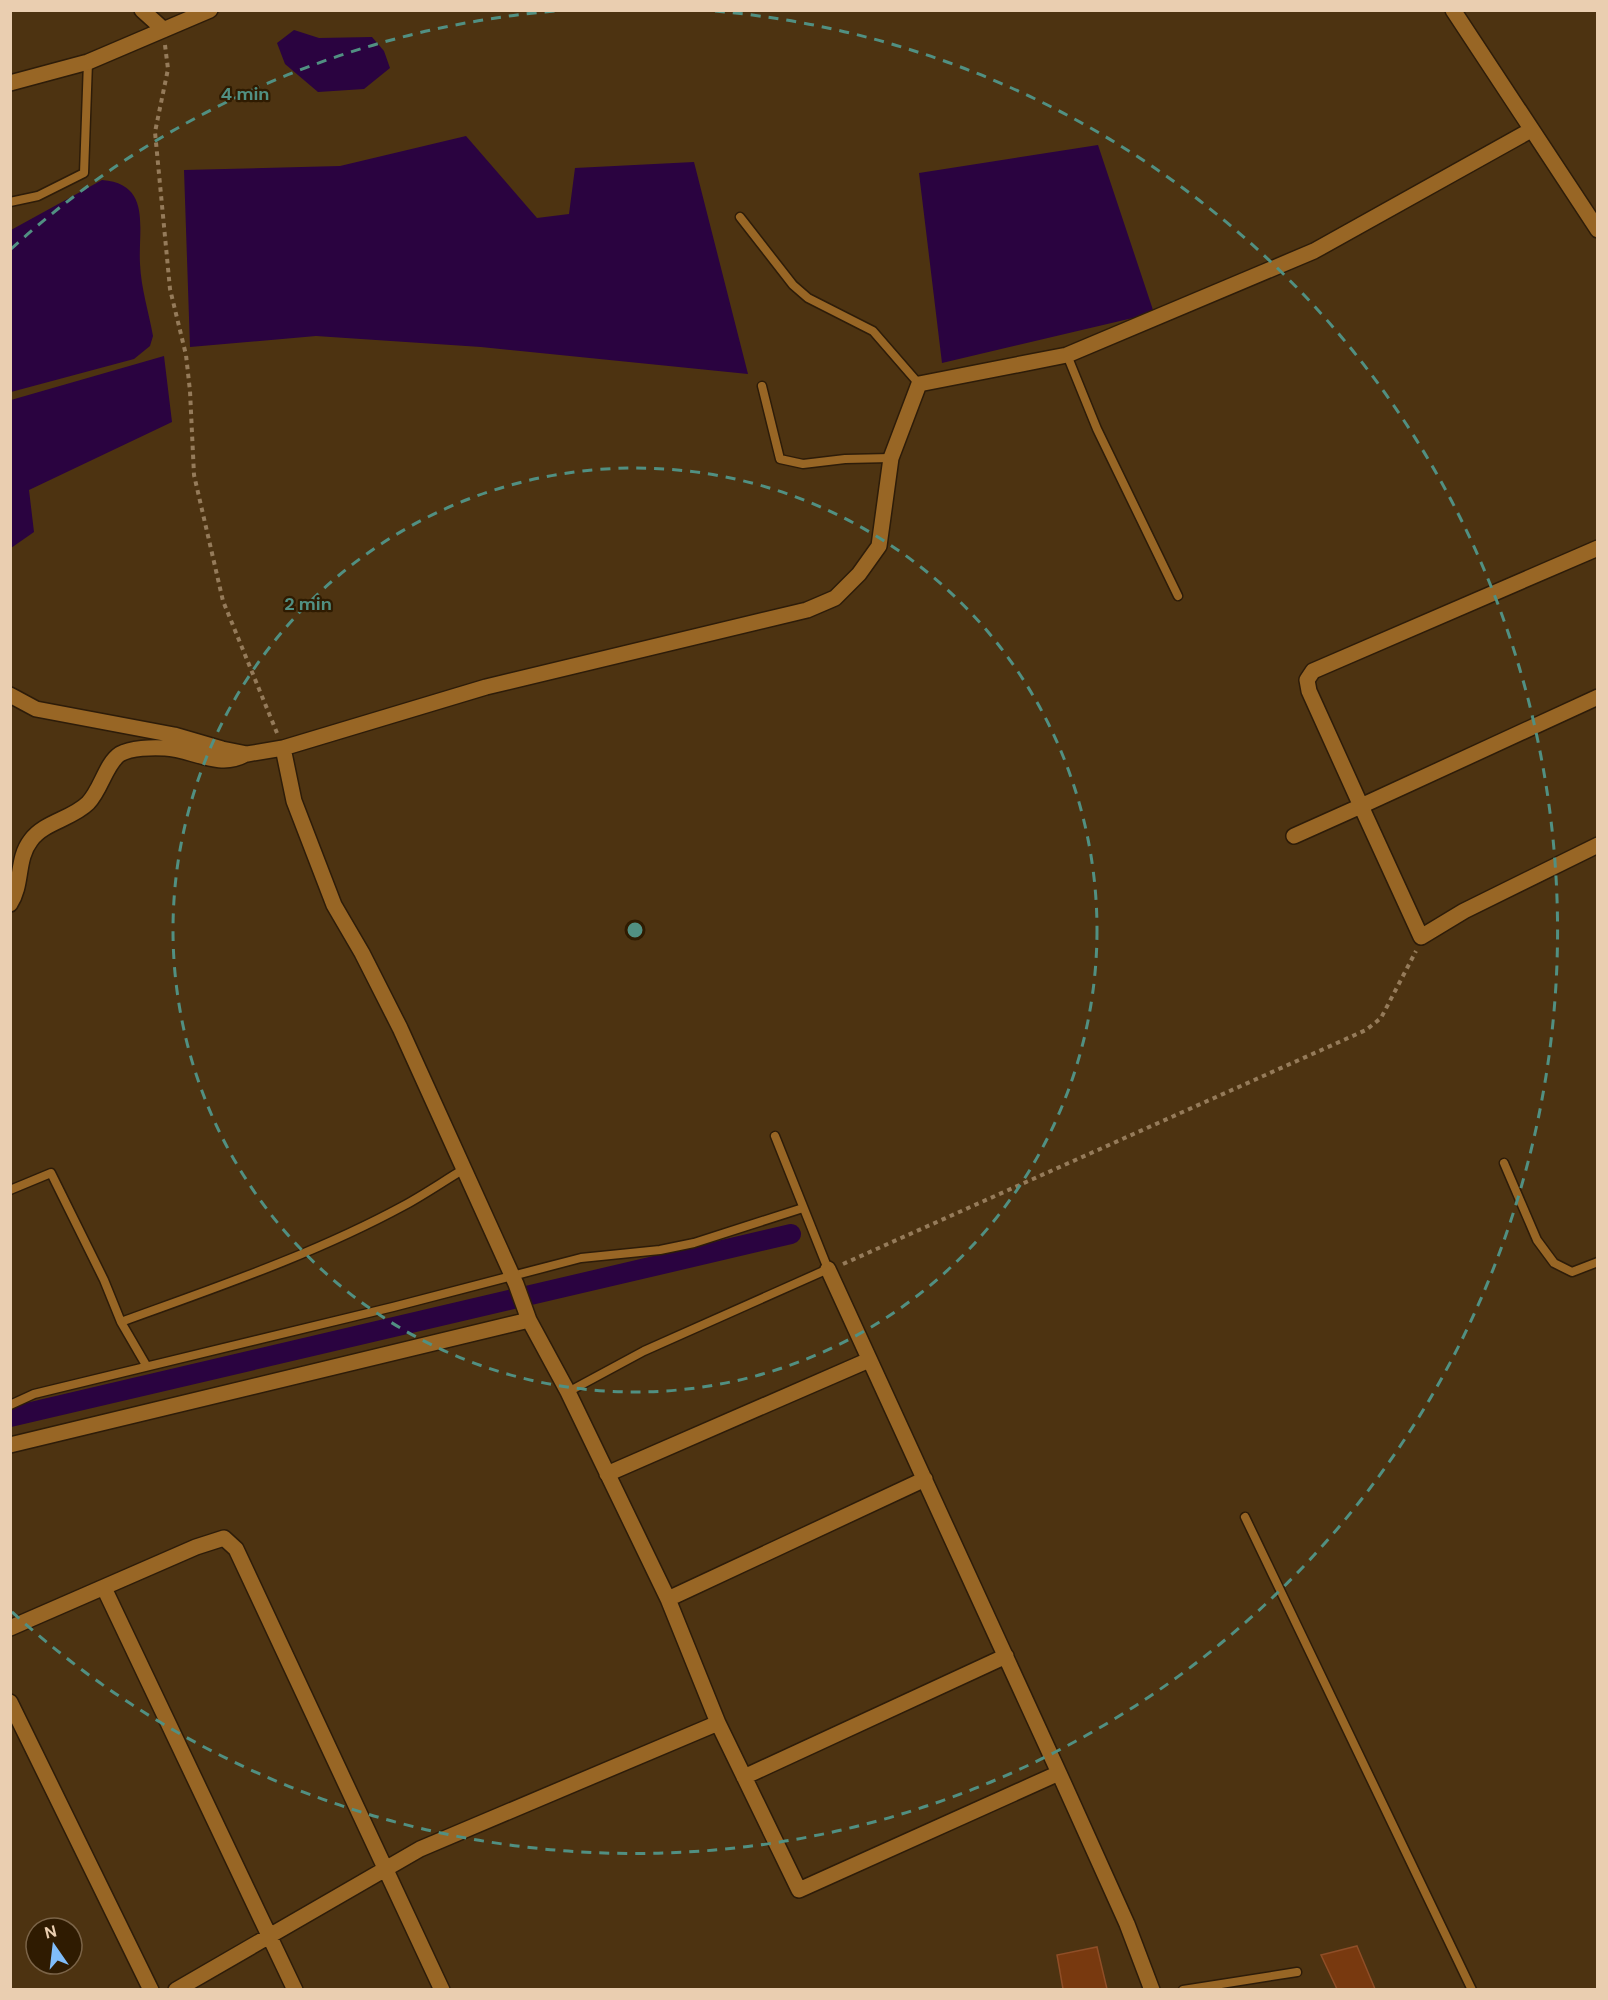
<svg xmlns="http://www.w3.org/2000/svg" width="1608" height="2000" font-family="'DM Sans',sans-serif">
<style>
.water{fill:#2a0340}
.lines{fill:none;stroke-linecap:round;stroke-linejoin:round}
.canal{stroke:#2a0340;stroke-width:20}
.building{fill:#78390f;stroke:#8f4e27;stroke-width:1.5}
.service-casing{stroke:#2d1c09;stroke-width:11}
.minor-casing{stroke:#2d1c09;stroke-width:18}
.path{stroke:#957b5a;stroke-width:4;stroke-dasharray:4.5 4.5;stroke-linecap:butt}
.service{stroke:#986625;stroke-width:8}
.minor{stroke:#986625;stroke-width:15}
.ring{fill:none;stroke:#519082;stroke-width:3;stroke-dasharray:10 8}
.centre{fill:#519082;stroke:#2f1b01;stroke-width:3}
.ring-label{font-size:18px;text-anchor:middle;font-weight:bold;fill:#519082;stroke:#2f1b01;stroke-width:4.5;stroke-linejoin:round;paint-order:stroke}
</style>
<rect width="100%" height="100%" fill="#4d3311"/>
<path class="water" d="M294,30l25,8 53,-1 12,14 6,17 -26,21 -46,3 -33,-28 -8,-21z
M466,136l71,82 32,-4 6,-46 119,-6 54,212 -267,-27 -165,-11 -126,11 -6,-177 156,-4z
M1098,145l56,168 -212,50 -23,-190z
M102,180c50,4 36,48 38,84 1,24 9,49 13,72l-3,10 -16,13 -123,33v-162z
M164,356l8,66 -143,68 5,42 -23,16v-148z"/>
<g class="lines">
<path class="canal" d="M10,1417l781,-183"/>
</g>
<path class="building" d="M1357,1946l18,43h-38l-16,-34z
M1097,1947l10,42h-44l-6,-34z"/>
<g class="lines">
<g class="service-casing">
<path id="service" d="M10,202l28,-6 46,-23 4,-111
M740,217l53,68 15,13 65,33 46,53
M1067,355l30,74 81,167
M762,386l18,73 23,5 42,-5 46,-1
M1504,1163l33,77 17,23 18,9 26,-10
M10,1190l41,-17 53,107 17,42 25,43
M121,1322c96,-35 194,-68 284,-117 20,-11 39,-24 59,-36
M568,1392l76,-41 184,-82 -53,-133
M10,1405l24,-11 359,-87 188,-49 79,-8 34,-7 109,-35
M1245,1517l227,473
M1183,1990l114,-18"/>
</g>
<g class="minor-casing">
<path id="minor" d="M142,10l21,19
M1453,10l145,220
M10,83l78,-21 122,-52
M10,695l26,14 138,26 48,14 25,5 36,-6 11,53 40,104 28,48 38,75 116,256 13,36 39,72 100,207 50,124 81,167 260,-117
M1598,697l-237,109 60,131 43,-26 134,-66
M283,748l203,-61 321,-77 28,-12 24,-24 20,-28 12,-88 28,-74 148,-29 247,-104 217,-121
M1294,836l67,-30 -52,-115 -2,-11 6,-9 285,-123
M10,904c13,-20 6,-45 21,-64 13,-18 41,-21 57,-37 13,-13 18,-40 32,-49 11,-6 32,-7 45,-6 26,1 54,21 79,7
M828,1269l231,504 68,151 25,66
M10,1445l519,-125
M607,1474l262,-114
M104,1588l191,402
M668,1599l257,-120
M10,1628l186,-81 28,-9 12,11 206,441
M10,1702l141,288
M744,1777l262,-121
M176,1990l244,-141 298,-126"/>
</g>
<path class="path" d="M165,45l3,24 -13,63 15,157 16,66 4,36 4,84 29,126 54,132
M843,1264l523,-234 15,-12 35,-67"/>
<use href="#service" class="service"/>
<use href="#minor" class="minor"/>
</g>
<g class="ring">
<circle cx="635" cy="930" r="462"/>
<path d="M11 249A923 923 0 0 1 555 11M715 11A923 923 0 1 1 11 1611"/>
</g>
<circle cx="635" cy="930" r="9" class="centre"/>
<g class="ring-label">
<text x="245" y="100">4 min</text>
<text x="308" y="610">2 min</text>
</g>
<rect width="1608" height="2000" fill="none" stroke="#eaceb0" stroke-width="24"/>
<g transform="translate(54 1946) rotate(346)"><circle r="28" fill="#2f1b01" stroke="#7a6347" stroke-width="1.5"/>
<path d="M0-4.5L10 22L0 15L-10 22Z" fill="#80bdfa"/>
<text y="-9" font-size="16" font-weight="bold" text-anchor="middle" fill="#eaceb0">N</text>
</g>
</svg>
